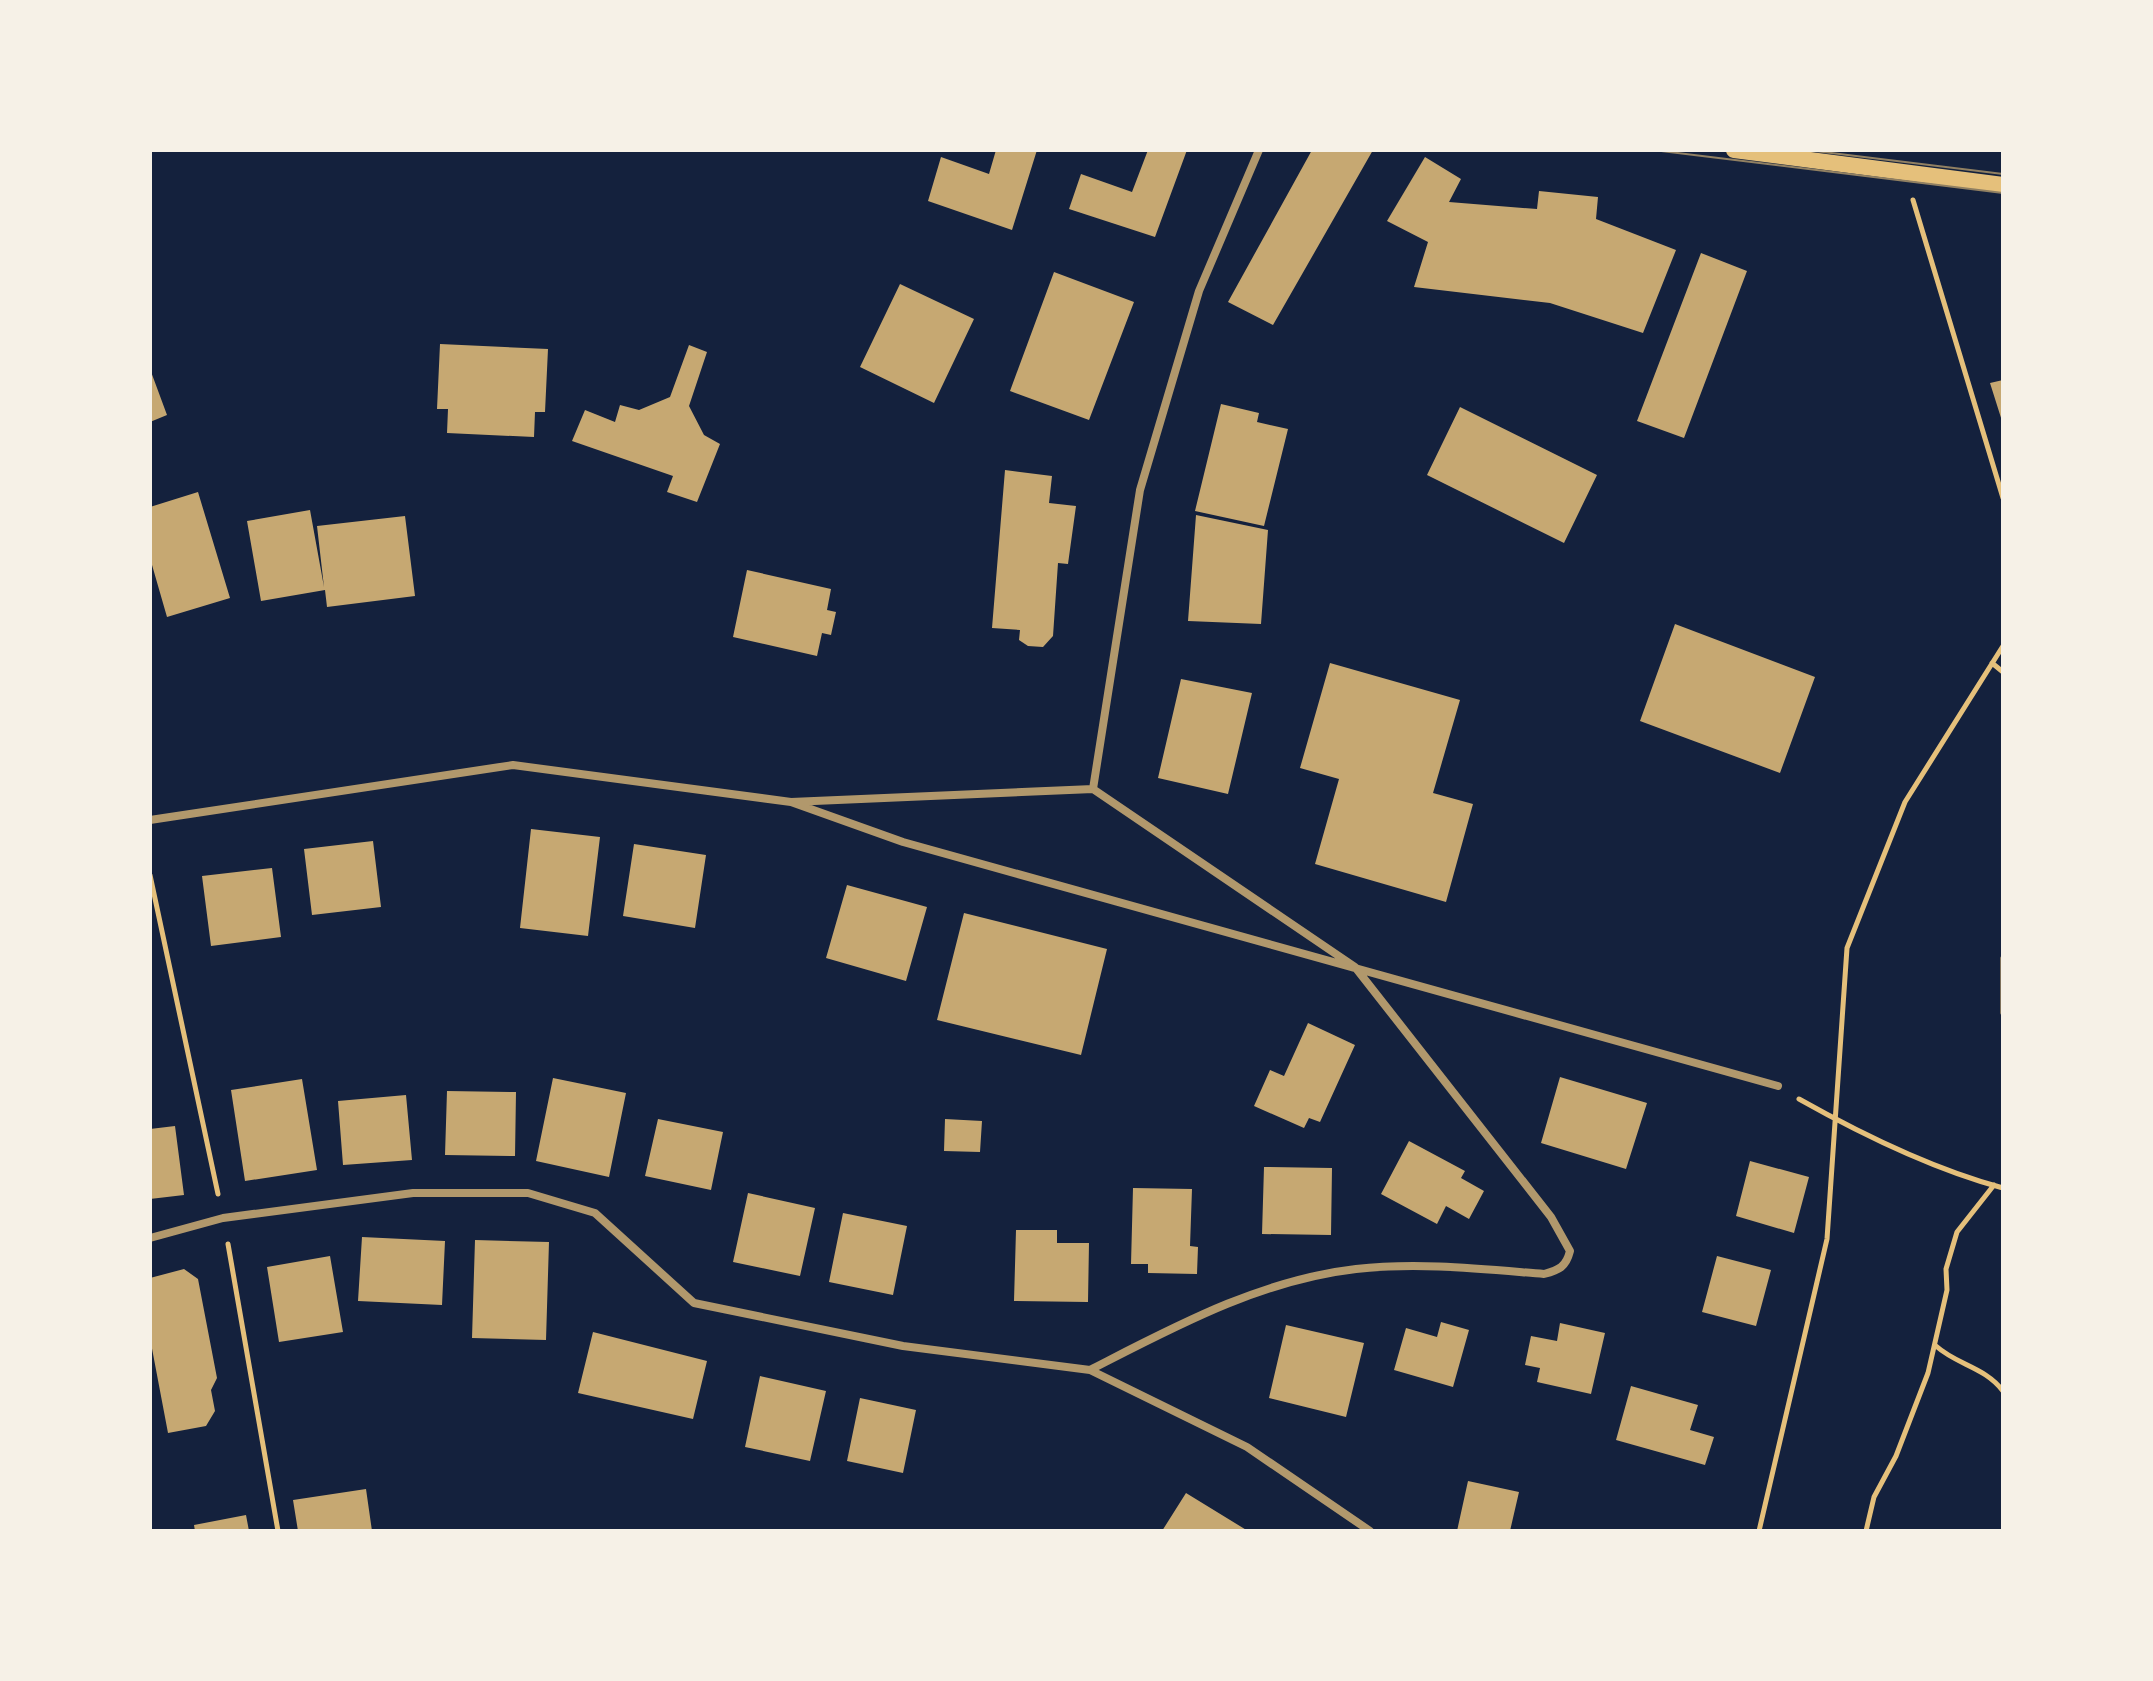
<svg xmlns="http://www.w3.org/2000/svg" width="2153" height="1681" font-family="'PT Sans',sans-serif">
<style>
.building{fill:#c6a872}
.lines{fill:none;stroke-linecap:round;stroke-linejoin:round}
.path{stroke:#e5c07b;stroke-width:5}
.minor{stroke:#b1986c;stroke-width:8}
.secondary{stroke:#e5c07b;stroke-width:16}
.tram{stroke:#918062;stroke-width:2}
</style>
<rect width="100%" height="100%" fill="#14213d"/>
<path class="building" d="M996,150h41l-25,80 -84,-29 13,-44 48,17z
M1148,150h39l-32,87 -86,-28 12,-35 51,18z
M1312,150h61l-100,175 -45,-23z
M1425,157l36,22 -12,23 88,7 2,-18 59,6 -2,22 80,31 -33,83 -93,-30 -136,-16 14,-45 -41,-21z
M1701,253l46,18 -63,167 -47,-17z
M1054,272l80,30 -45,118 -79,-29z
M900,284l74,35 -40,84 -74,-36z
M440,344l108,5 -3,63h-10l-1,25 -87,-4 1,-24h-11z
M689,345l18,7 -18,54 15,29 16,9 -23,58 -30,-10 6,-16 -101,-35 13,-31 30,12 5,-17 19,5 31,-13z
M150,369l17,46 -17,7z
M2003,380v41h-1l-12,-38z
M1221,404l38,9 -2,9 31,7 -24,97 -69,-15z
M1460,407l137,68 -33,68 -137,-68z
M1005,470l47,6 -3,27 27,3 -8,58 -10,-1 -5,73 -10,11 -15,-1 -9,-6 1,-10 -28,-2z
M198,492l32,106 -63,19 -17,-59v-51z
M310,510l14,77 -7,-61 88,-10 10,80 -88,11 -2,-17 -64,11 -14,-80z
M1196,515l72,15 -7,94 -73,-3z
M747,570l84,19 -4,21 9,2 -5,23 -9,-2 -5,23 -84,-19z
M1675,624l140,53 -35,96 -140,-52z
M1330,663l130,37 -27,93 40,11 -27,98 -131,-38 24,-85 -39,-11z
M1181,679l71,14 -24,101 -70,-16z
M531,829l69,8 -12,99 -68,-8z
M373,841l8,66 -69,8 -8,-66z
M634,844l72,11 -11,73 -72,-12z
M272,868l9,69 -70,9 -9,-70z
M847,885l80,22 -21,74 -80,-23z
M964,913l143,36 -26,106 -144,-35z
M1308,1023l47,22 -35,77 -11,-4 -5,10 -50,-22 16,-36 14,6z
M1560,1077l87,26 -21,66 -85,-26z
M553,1078l73,15 -17,84 -73,-16z
M302,1079l15,91 -72,11 -14,-91z
M447,1091l69,1 -1,64 -70,-1z
M406,1095l6,65 -69,5 -5,-64z
M658,1119l65,13 -12,58 -66,-14z
M945,1119l37,2 -2,31 -36,-1z
M175,1126l9,69 -34,4v-70z
M1409,1141l56,30 -4,7 23,13 -15,28 -23,-13 -9,18 -56,-30z
M1750,1161l59,16 -15,56 -58,-17z
M1264,1167l68,1 -1,67 -69,-1z
M1133,1188l59,1 -2,57 8,1 -1,27 -49,-1v-9h-17z
M748,1193l67,15 -15,68 -67,-14z
M843,1213l64,13 -14,69 -64,-13z
M1016,1230h41v13h32l-1,59 -74,-1z
M362,1237l83,4 -3,64 -84,-4z
M475,1240l74,2 -3,98 -74,-2z
M330,1256l13,76 -64,10 -12,-75z
M1717,1256l54,14 -15,56 -54,-14z
M184,1269l14,10 19,99 -6,12 4,21 -9,15 -38,7 -18,-95v-60z
M1441,1322l28,8 -16,57 -59,-17 12,-42 31,9z
M1560,1323l45,10 -14,61 -54,-12 3,-14 -15,-3 6,-29 26,5z
M1286,1325l78,18 -18,74 -77,-19z
M593,1332l114,29 -14,58 -115,-26z
M760,1376l66,15 -16,70 -65,-14z
M1631,1386l67,19 -8,25 24,7 -9,28 -89,-25z
M860,1398l56,12 -13,63 -56,-12z
M1468,1481l51,11 -9,39h-53z
M366,1489l6,42h-74l-5,-31z
M1186,1493l62,38h-86z
M246,1515l3,16h-54l-1,-6z"/>
<g class="lines">
<path class="path" d="M1913,200l90,298
M1992,663l11,9
M150,875l68,319
M2003,958v55
M1799,1099c64,36 133,70 204,89
M228,1244l50,287
M1936,1346c21,19 49,21 67,45
M1759,1531l68,-292 20,-291 58,-146 98,-156
M1866,1531l8,-34 22,-41 32,-83 19,-83 -1,-21 11,-37 37,-47"/>
<path class="minor" d="M1093,789l47,-299 59,-199 60,-141
M791,802l302,-13 262,178 196,250 19,34c-4,16 -11,19 -26,23 -62,-5 -126,-12 -188,-5 -96,11 -182,58 -266,101l157,77 123,84
M150,820l363,-55 278,37 112,40 875,244
M150,1238l73,-20 190,-25h115l67,20 99,90 209,43 187,24"/>
<path class="secondary" d="M1734,150l269,35"/>
<path class="tram" d="M1653,150l350,43
M1807,150l196,24"/>
</g>
<rect width="2153" height="1681" fill="none" stroke="#f6f1e7" stroke-width="304"/>
</svg>
